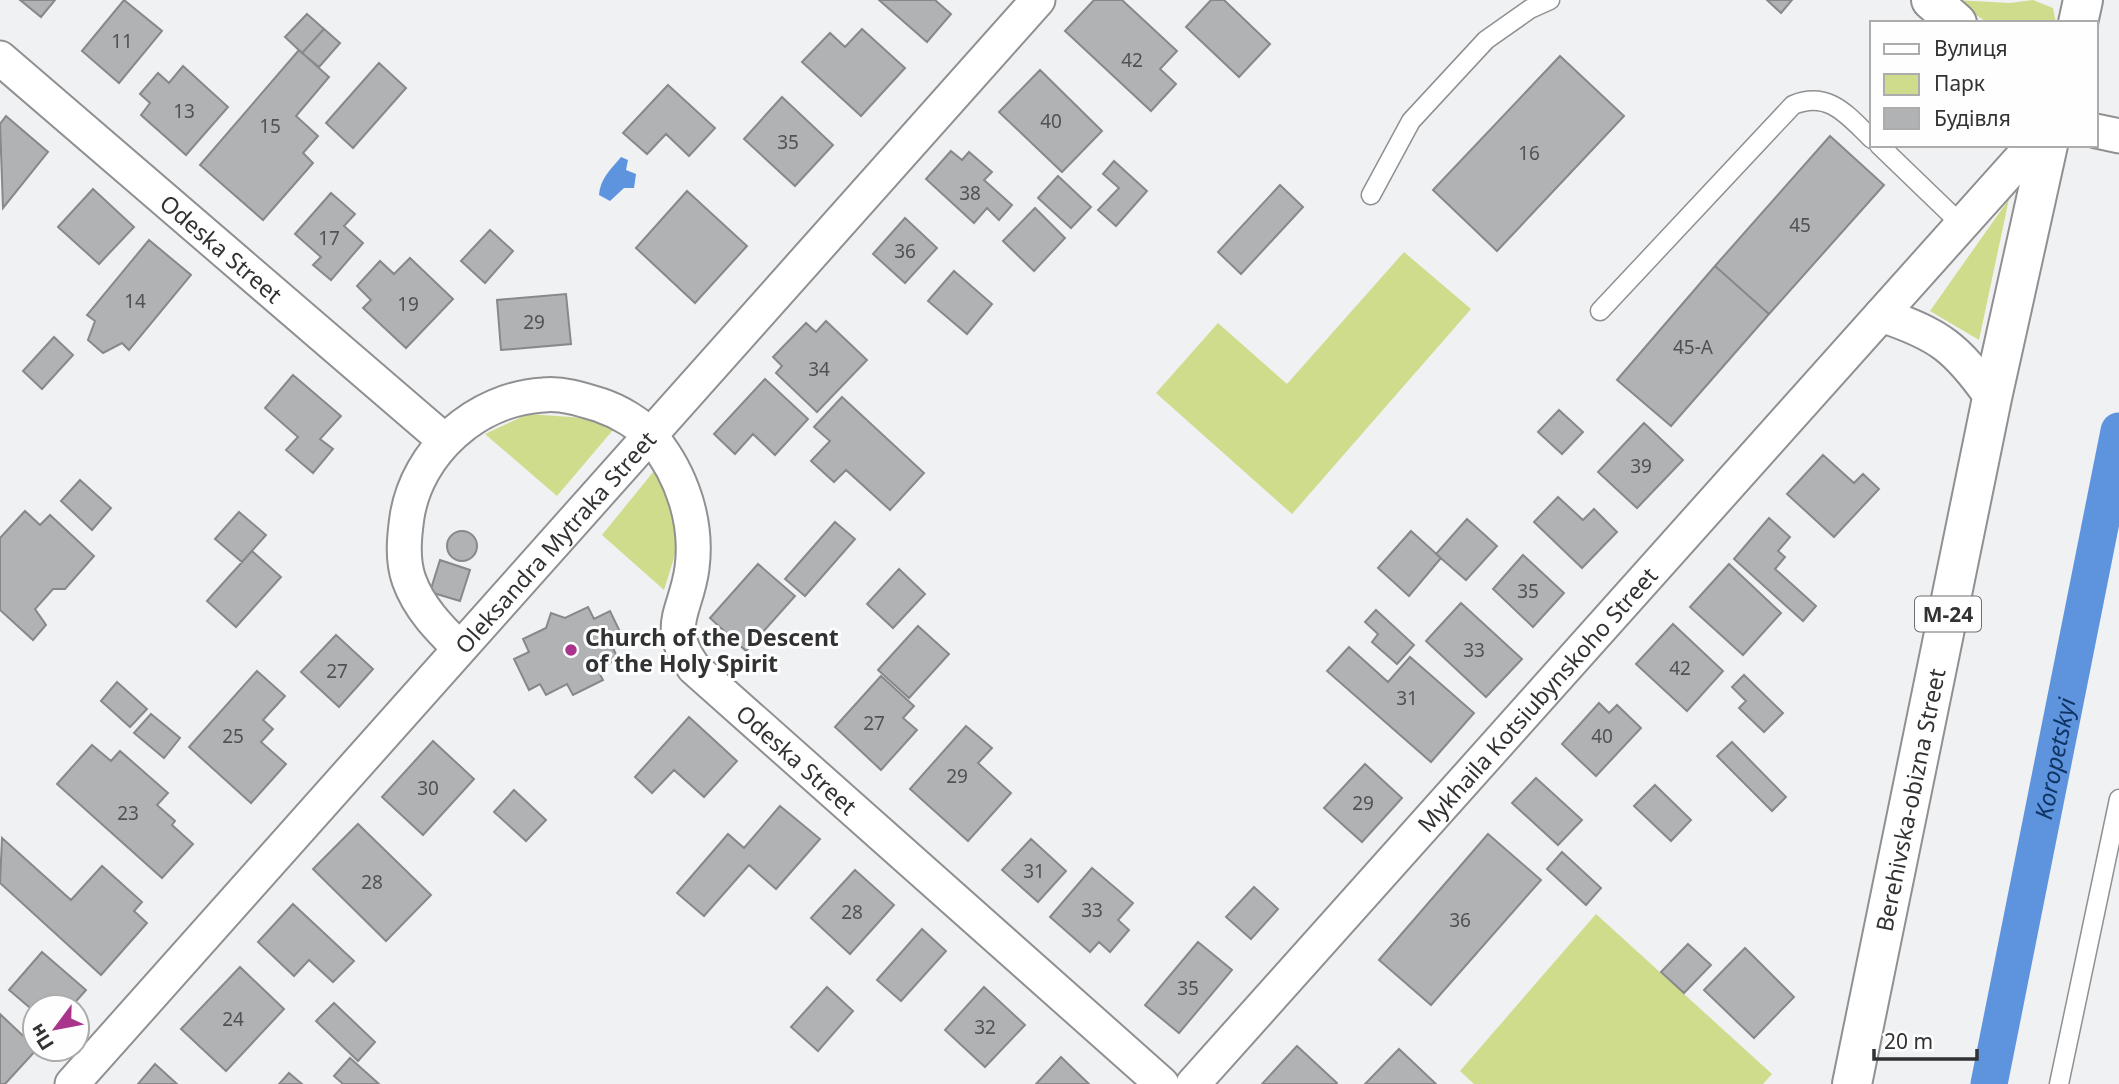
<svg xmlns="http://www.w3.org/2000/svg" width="2119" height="1084" font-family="'Noto Sans',sans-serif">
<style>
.green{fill:#cfdc8b}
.water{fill:#5e93dd}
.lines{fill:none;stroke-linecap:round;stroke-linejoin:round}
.canal{stroke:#5e93dd;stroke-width:37}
.building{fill:#b1b2b4;stroke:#87888a;stroke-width:2}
.lane-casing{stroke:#8f9092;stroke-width:21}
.street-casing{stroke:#8f9092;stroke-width:37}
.secondary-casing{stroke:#8f9092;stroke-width:42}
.highway-casing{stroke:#8f9092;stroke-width:42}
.lane{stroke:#fff;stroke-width:18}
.street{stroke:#fff;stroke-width:33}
.secondary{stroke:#fff;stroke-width:38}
.highway{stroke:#fff;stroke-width:38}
.poi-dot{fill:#a9348c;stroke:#fefeff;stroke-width:2.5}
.labels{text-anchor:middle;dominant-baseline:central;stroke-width:6;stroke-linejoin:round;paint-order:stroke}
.number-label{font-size:19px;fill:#515253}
.shield{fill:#fefeff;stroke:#6e6f70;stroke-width:2}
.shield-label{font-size:21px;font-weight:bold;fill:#313233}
.street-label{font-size:23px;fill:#313233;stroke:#fefeff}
.poi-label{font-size:23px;font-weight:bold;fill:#313233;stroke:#fefeff;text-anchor:start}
.water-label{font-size:24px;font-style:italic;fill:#103564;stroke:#fefeff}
</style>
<rect width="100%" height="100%" fill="#f0f1f3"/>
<path class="green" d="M1954,0l56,3 23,-3 20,8 3,15h-68z
M2009,199l-30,141 -49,-29z
M1404,252l67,57 -179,205 -136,-121 62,-70 69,61z
M528,414l56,4 29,12 -56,66 -72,-62z
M654,471l11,18 13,56 -14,45 -62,-55z
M1596,914l176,160 -9,10h-289l-14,-13z"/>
<path class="water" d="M621,157l7,3 -2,10 10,4 -2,14h-10l-14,13 -11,-6c1,-16 12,-26 22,-38z"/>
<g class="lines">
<path class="canal" id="s1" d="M1989,1084l130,-653"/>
</g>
<path class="building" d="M20,0h35l-14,17z
M124,0l38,31 -43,52 -37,-32z
M879,0h56l16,14 -24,28z
M1094,0h28l55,51 -17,18 16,15 -25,27 -86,-80z
M1211,0h13l46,44 -31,33 -53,-50z
M1767,0h25l-11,13z
M307,14l17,15 -22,24 -17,-16z
M324,29l16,14 -21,24 -17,-14z
M862,29l43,39 -44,48 -59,-54 28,-29 15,14z
M299,50l30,27 -33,39 22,20 -15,17 10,10 -50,57 -63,-55z
M1560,56l64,60 -127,135 -64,-61z
M379,63l27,25 -53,60 -27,-25z
M183,66l45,41 -42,48 -45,-40 9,-12 -10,-9 18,-21 11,10z
M1040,70l62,61 -40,41 -63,-60z
M668,85l47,43 -26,28 -23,-22 -19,20 -24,-21z
M782,97l51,48 -38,41 -51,-47z
M6,116l42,36 -45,56 -3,-84z
M1830,136l54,49 -115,129 -54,-48z
M951,151l11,9 7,-8 23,20 -8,8 28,25 -13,15 -12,-12 -13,15 -48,-44z
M1114,161l33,30 -31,35 -18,-16 21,-22 -16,-14z
M1058,176l33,31 -20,21 -33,-30z
M1280,185l23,22 -62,67 -23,-22z
M93,189l41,38 -35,37 -41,-37z
M687,191l60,55 -52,57 -59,-55z
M331,193l24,21 -11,12 19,17 -32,37 -18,-15 8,-8 -26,-23z
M1035,208l30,30 -31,33 -31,-30z
M905,218l32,30 -32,35 -32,-29z
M490,230l23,21 -28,32 -24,-22z
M149,240l42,35 -62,75 -7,-7 -19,10 -15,-13 7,-19 -8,-6z
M410,258l43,41 -47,49 -43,-40 8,-8 -14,-14 23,-25 14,13z
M1715,266l54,48 -98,112 -54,-46z
M954,271l38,33 -25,30 -39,-33z
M566,294l5,50 -70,6 -4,-50z
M826,321l41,39 -50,52 -41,-39 6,-7 -9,-9 33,-34 10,9z
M54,337l19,18 -31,34 -19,-18z
M293,375l48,41 -21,23 13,10 -20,24 -27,-23 12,-13 -33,-29z
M765,379l43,40 -33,36 -22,-21 -18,20 -21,-20z
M842,397l82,76 -34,37 -44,-40 -12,12 -23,-21 19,-20 -16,-14z
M1559,410l24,22 -21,22 -24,-22z
M1644,423l39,37 -46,48 -39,-36z
M1823,455l31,28 9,-9 16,15 -45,48 -47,-43z
M80,480l31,28 -19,22 -31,-29z
M1558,497l25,23 11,-11 23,23 -35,36 -48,-46z
M25,511l15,14 10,-10 44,41 -29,33h-12l-18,20 11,16 -13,15 -33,-30v-72z
M239,512l27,23 -24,27 -27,-23z
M1769,518l21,19 -12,14 7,6 -10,12 41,37 -13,15 -69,-62z
M1467,519l30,27 -31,34 -30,-26z
M835,522l20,17 -50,57 -20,-17z
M447 546a15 15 0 1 1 30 0a15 15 0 1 1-30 0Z
M1411,531l30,27 -32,38 -31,-28z
M252,551l29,26 -45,50 -29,-26z
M1523,555l41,38 -31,34 -40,-38z
M440,560l30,10 -10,31 -30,-9z
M758,564l37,32 -49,55 -36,-33z
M1729,564l52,49 -38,42 -53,-48z
M899,569l26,25 -32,34 -26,-24z
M1461,603l61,56 -36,38 -60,-56z
M588,607l6,12 16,-8 15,31 -12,6 5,11 -21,10 6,11 -30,15 -6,-11 -21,11 -6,-11 -11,6 -15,-31 15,-7 -6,-13 23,-11 5,-15 14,5z
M1376,610l38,35 -17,19 -25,-22 6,-8 -13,-12z
M1673,624l50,47 -36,40 -51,-47z
M918,626l31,28 -40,44 -31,-28z
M336,635l37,34 -34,38 -38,-35z
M1349,647l39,35 22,-25 64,56 -43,49 -104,-91z
M257,671l28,25 -22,24 10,9 -12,13 25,22 -35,39 -62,-56z
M1744,675l39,38 -19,19 -25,-24 7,-7 -14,-14z
M881,676l33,30 -11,12 14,12 -36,40 -46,-43z
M117,682l30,27 -17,18 -29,-26z
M1599,703l10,10 8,-8 24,23 -45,48 -34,-32z
M151,714l29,24 -16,20 -30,-25z
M689,717l48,44 -33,36 -30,-27 -22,23 -17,-16z
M966,726l26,22 -14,15 33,30 -43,48 -58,-52z
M433,741l41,38 -51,56 -41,-38z
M1732,742l54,55 -14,14 -55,-55z
M92,745l19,16 9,-10 48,42 -11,12 18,16 -3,4 21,19 -31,34 -105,-94z
M1365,764l37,34 -40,44 -38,-34z
M1536,778l46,42 -24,25 -46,-42z
M1655,785l36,35 -20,21 -37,-35z
M514,790l32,30 -20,21 -32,-29z
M780,806l40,33 -44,50 -27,-24 -45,51 -27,-23 51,-59 16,14z
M358,824l73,71 -45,46 -73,-72z
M1488,834l53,46 -110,125 -52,-45z
M2,838l69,62 31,-34 40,36 -8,9 13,12 -46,52 -101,-92z
M1031,839l35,32 -28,31 -36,-32z
M1562,852l39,36 -15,17 -39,-36z
M1092,868l41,35 -15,17 11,10 -19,22 -11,-10 -9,10 -40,-35z
M855,870l39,35 -44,49 -39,-36z
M1254,887l24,22 -27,30 -25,-22z
M293,904l61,57 -21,21 -24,-22 -15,16 -36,-34z
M922,929l24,22 -45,50 -24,-21z
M1198,942l34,28 -53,63 -34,-28z
M1688,944l23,21 -27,28 -23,-21z
M1745,948l49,49 -40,41 -50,-48z
M42,952l44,38 -15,17h-36v5l-26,-22z
M240,967l44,42 -58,62 -45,-42z
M827,987l26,24 -35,40 -27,-24z
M984,987l41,38 -40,42 -40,-37z
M334,1003l41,39 -17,19 -42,-40z
M0,1014l37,35 -32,35h-5z
M1297,1046l40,37 -1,1h-74z
M1399,1049l37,35h-71z
M1061,1057l28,27h-53z
M350,1058l29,26h-36l-9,-8z
M155,1064l22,20h-39z
M289,1073l13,11h-23z"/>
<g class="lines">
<g class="lane-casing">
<path id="lane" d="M1879,145l83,80
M1371,195l40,-74 75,-81 44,-31 20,-9
M1600,311l193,-206c36,-15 55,11 79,34
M2059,1084l60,-285"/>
</g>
<g class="street-casing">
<g id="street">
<path id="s2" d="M0,58l444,382"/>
<path d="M2096,131l23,5"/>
<path d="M1881,315c58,19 76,33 111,83"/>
<path id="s3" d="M459,648c-20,-20 -40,-40 -50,-68 -7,-20 -5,-42 -2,-63 10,-65 69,-118 136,-122 20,-2 38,4 57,10 18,6 41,19 53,34 29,36 45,83 39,129 -6,45 -29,57 2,100l468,416"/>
<path id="s4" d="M72,1084l966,-1084"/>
<path id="s5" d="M1193,1084l840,-939"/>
</g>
</g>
<g class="secondary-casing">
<path id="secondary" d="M1931,0l26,23"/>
</g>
<g class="highway-casing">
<g id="highway">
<path d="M2078,23l5,-23"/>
<path id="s6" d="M1852,1084l140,-686 56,-253"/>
</g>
</g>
<use href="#lane" class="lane"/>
<use href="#street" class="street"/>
<use href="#secondary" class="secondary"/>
<use href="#highway" class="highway"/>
</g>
<circle class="poi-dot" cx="571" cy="650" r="7"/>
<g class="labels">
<g class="number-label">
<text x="122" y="41">11</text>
<text x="1132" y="60">42</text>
<text x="184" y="111">13</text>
<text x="1051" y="121">40</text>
<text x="270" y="126">15</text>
<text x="788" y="142">35</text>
<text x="1529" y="153">16</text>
<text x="970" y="193">38</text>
<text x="1800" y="225">45</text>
<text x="329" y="238">17</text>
<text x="905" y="251">36</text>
<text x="135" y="301">14</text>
<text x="408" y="304">19</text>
<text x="534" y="322">29</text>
<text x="1693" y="347">45-А</text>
<text x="819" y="369">34</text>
<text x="1641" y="466">39</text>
<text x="1528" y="591">35</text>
<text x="1474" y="650">33</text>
<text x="1680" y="668">42</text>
<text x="337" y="671">27</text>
<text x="1407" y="698">31</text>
<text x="874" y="723">27</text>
<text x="233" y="736">25</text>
<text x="1602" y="736">40</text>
<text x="957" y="776">29</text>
<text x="428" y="788">30</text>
<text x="1363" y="803">29</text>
<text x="128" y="813">23</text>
<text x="1034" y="871">31</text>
<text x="372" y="882">28</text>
<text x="1092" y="910">33</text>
<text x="852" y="912">28</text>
<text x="1460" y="920">36</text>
<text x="1188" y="988">35</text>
<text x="233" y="1019">24</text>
<text x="985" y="1027">32</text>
</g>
<rect class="shield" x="1915" y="596.5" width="66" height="35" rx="5"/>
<g class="shield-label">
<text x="1948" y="614">М-24</text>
</g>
<g class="street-label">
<text stroke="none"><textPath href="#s2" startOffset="292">Odeska Street</textPath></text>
<text stroke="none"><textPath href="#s4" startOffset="726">Oleksandra Mytraka Street</textPath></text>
<text stroke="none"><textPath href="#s5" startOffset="516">Mykhaila Kotsiubynskoho Street</textPath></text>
<text stroke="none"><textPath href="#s3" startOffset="849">Odeska Street</textPath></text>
<text stroke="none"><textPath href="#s6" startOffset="290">Berehivska-obizna Street</textPath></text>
</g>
<g class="poi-label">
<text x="585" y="637">Church of the Descent<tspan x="585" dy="26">of the Holy Spirit</tspan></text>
</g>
<g class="water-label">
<text stroke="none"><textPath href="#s1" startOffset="332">Koropetskyi</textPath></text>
</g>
</g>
<rect x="1870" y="21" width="228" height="126" fill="#fefeff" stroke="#acacad" stroke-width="2"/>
<rect x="1884" y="44" width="35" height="10" fill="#ffffff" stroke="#acacad" stroke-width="2"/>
<text x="1934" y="56" font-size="21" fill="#313233">Вулиця</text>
<rect x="1884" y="74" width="35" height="21" fill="#cfdc8b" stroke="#acacad" stroke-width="2"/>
<text x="1934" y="91" font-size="21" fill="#313233">Парк</text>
<rect x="1884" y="108" width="35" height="21" fill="#b1b2b4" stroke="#acacad" stroke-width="2"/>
<text x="1934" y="126" font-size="21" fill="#313233">Будівля</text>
<g transform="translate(56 1028) rotate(238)"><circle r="33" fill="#fefeff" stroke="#acacad" stroke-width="2"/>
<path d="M0-5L12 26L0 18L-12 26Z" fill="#a9348c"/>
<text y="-10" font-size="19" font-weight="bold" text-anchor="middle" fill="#313233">Пн</text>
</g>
<path d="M1874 1049v10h103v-10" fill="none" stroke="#313233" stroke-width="3.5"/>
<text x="1884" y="1049" font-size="21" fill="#313233" stroke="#fefeff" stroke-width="5" paint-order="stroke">20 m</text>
</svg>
